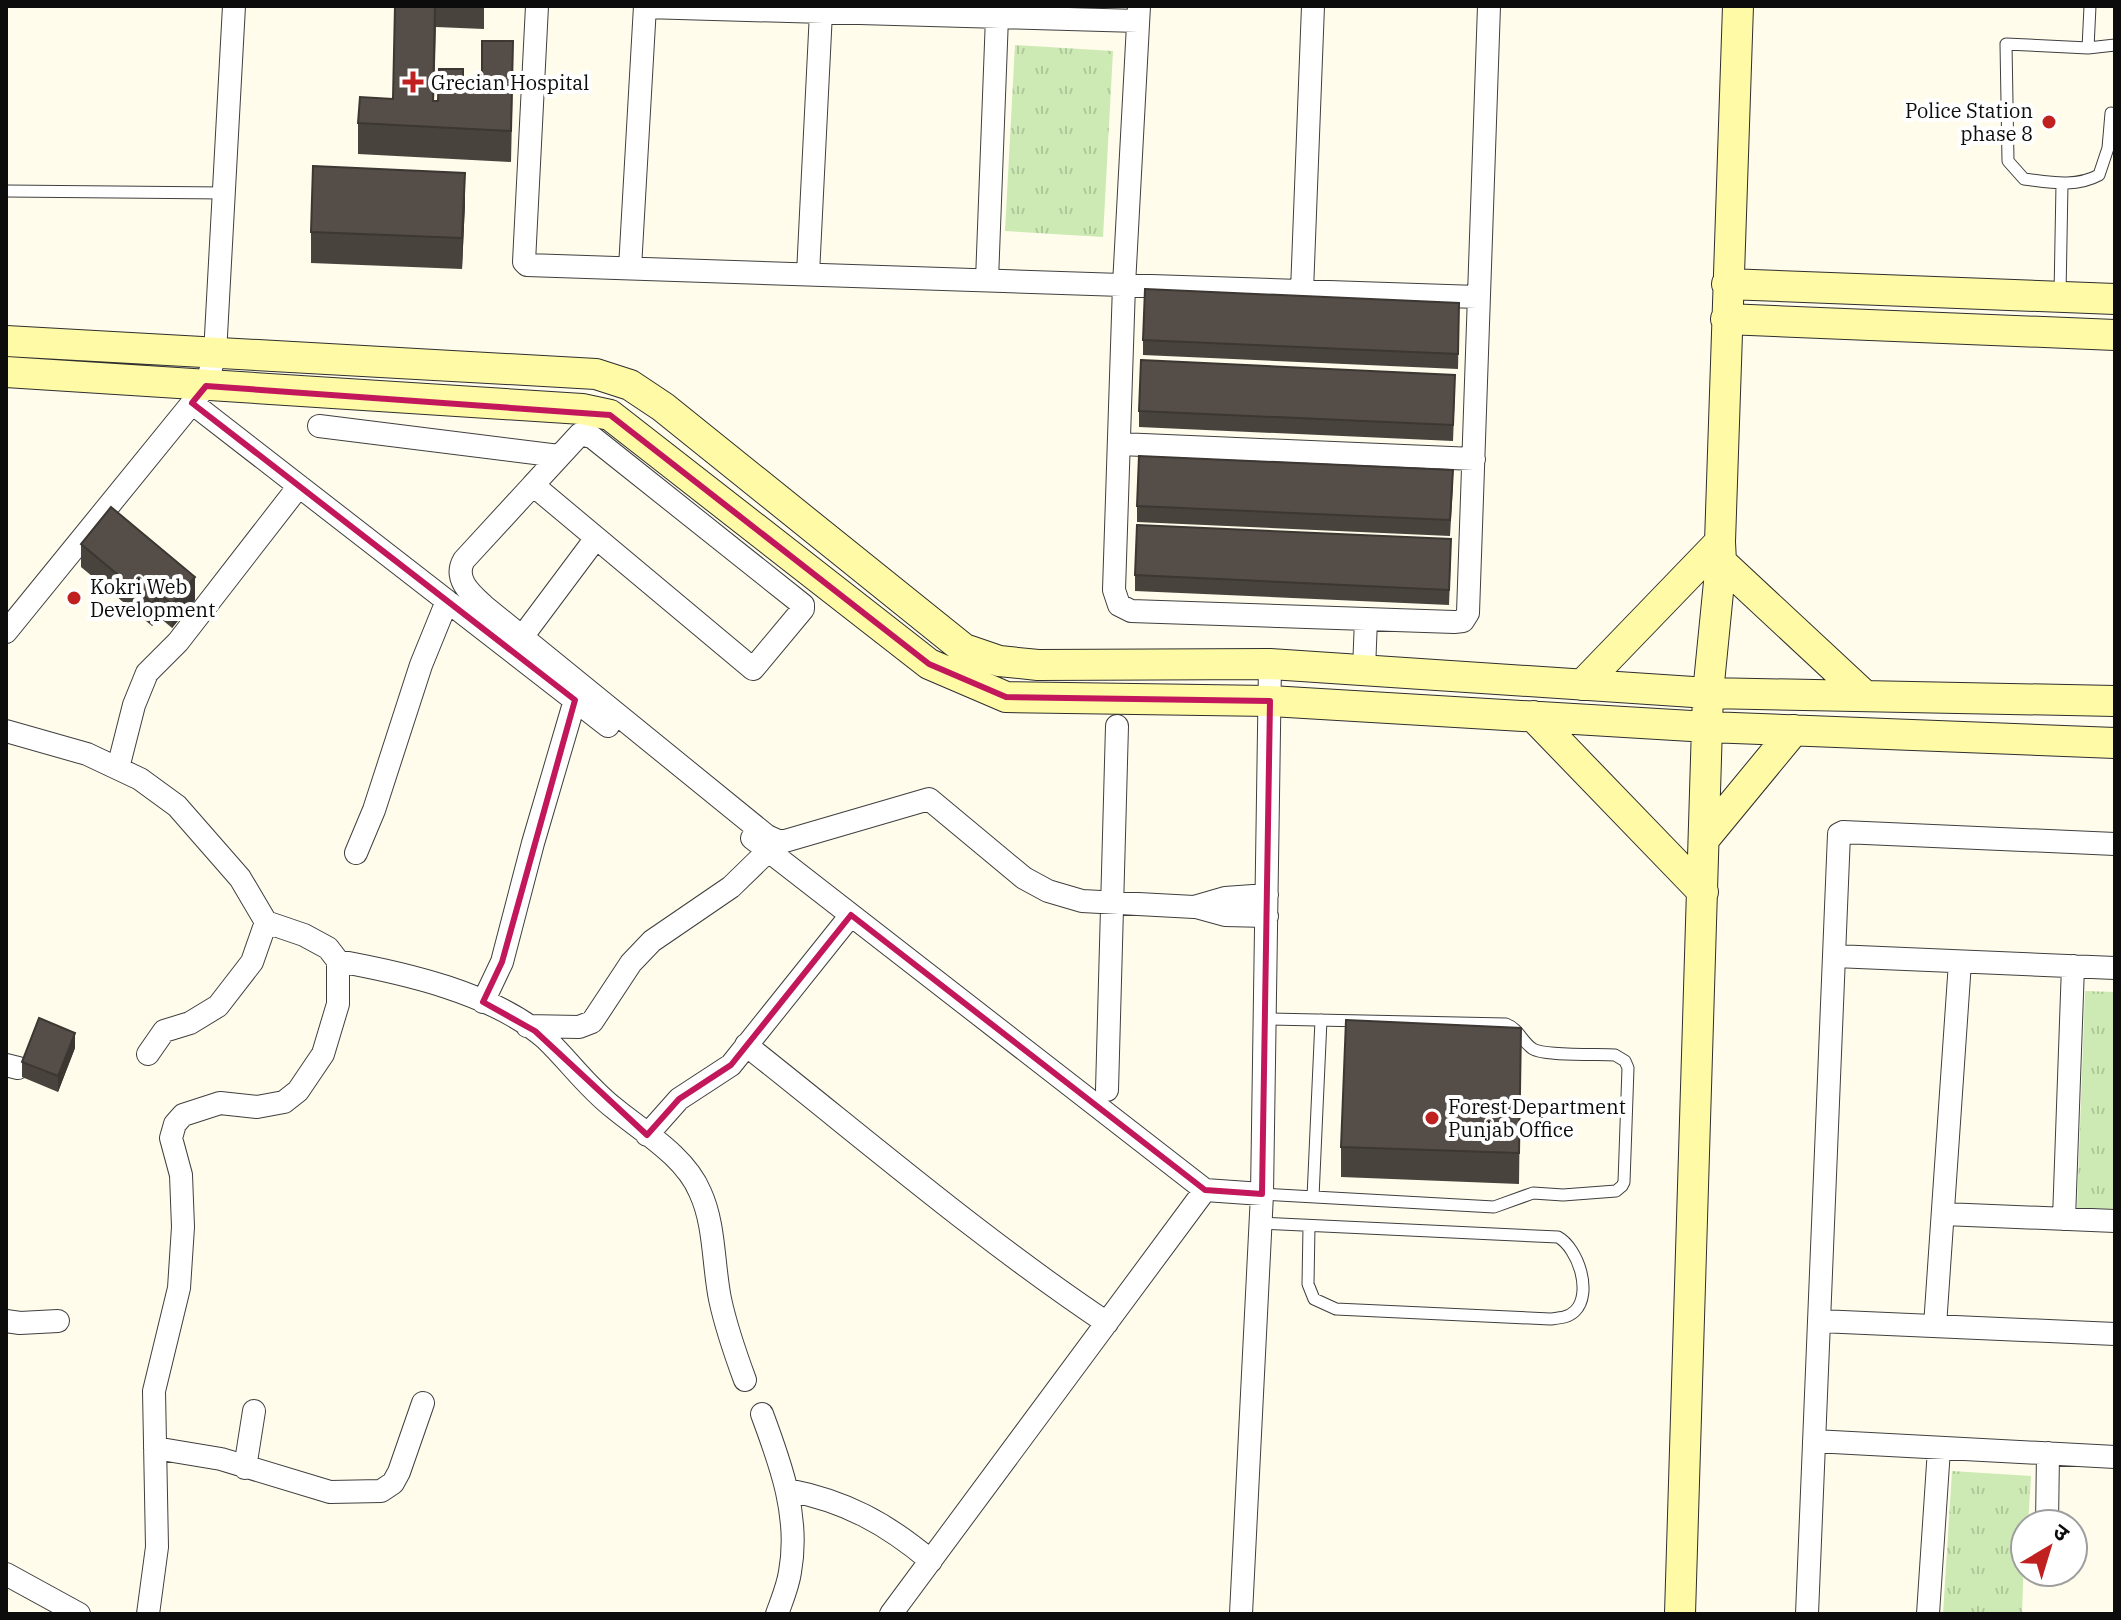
<svg xmlns="http://www.w3.org/2000/svg" width="2121" height="1620" font-family="'IBM Plex Serif','Noto Sans Devanagari',serif">
<style>
.grass{fill:url(#grass-tufts)}
.lines{fill:none;stroke-linecap:round;stroke-linejoin:round}
.lane-casing{stroke:#3f3f3f;stroke-width:13}
.street-casing{stroke:#3f3f3f;stroke-width:24}
.secondary-casing{stroke:#2e2e2e;stroke-width:32}
.lane{stroke:#fff;stroke-width:11}
.street{stroke:#fff;stroke-width:22}
.secondary{stroke:#fffaa6;stroke-width:30}
.wall{fill:#49433e}
.shaded-wall{fill:#3c3732}
.building{fill:#554e48;stroke:#3c3732;stroke-width:2}
.marked{fill:none;stroke:#c2185b;stroke-width:6;stroke-linejoin:round}
.poi-dot{fill:#c02120;stroke:#fff;stroke-width:3}
.labels{text-anchor:middle;dominant-baseline:central;stroke-width:8;stroke-linejoin:round;paint-order:stroke}
.poi-label{font-size:20px;fill:#0c0c0c;stroke:#fff;text-anchor:start}
</style>
<defs>
<pattern id="grass-tufts" width="24" height="20" patternUnits="userSpaceOnUse" patternTransform="scale(2)"><rect width="24" height="20" fill="#cdeab4"/><path d="M3 7l-1-3M5 7V3M7 7l1-3M15 17l-1-3M17 17v-4M19 17l1-3" fill="none" stroke="#afc89a"/></pattern>
</defs>
<rect width="100%" height="100%" fill="#fffceb"/>
<path class="grass" d="M1015,45l98,6 -10,186 -98,-6z
M2085,991l30,1v217l-38,-1z
M1952,1471l79,5 -3,48h-3l-3,90h-79z"/>
<g class="lines">
<g class="lane-casing">
<path id="lane" d="M2088,48l2,-42
M2111,113l-3,35 -9,27c-24,13 -50,7 -75,4l-16,-18 -2,-117 82,4 27,-3
M6,191l218,2
M2060,295l2,-111
M1262,1194l232,13 39,-14 30,2 53,-4 6,-5 2,-4 4,-114 -3,-7 -10,-6c-17,-1 -70,1 -82,-6 -11,-7 -14,-20 -27,-25l-241,-5
M1313,1197l8,-177
M1260,1223l298,14c20,11 35,56 17,74 -7,7 -16,7 -25,8l-214,-10 -22,-10 -6,-15 1,-58"/>
</g>
<g class="street-casing">
<path id="street" d="M537,6l-13,256 3,3 950,32
M1139,6l-15,279 -10,305 5,15 12,6 323,11 9,-1 5,-8 21,-607
M645,7l493,14
M630,268l15,-262
M808,274l13,-262
M987,280l10,-263
M1302,291l11,-285
M192,403l416,323
M319,426l240,30
M1120,444l354,15
M533,485l47,-51 12,3 211,168v4l-50,60 -220,-184 -69,75c-11,19 7,34 20,46l283,230 11,5h7l144,-42 95,79 24,13 34,10 112,6 31,-9 42,-3
M6,632l200,-246 9,-32 19,-348
M522,637l74,-99
M1364,670l2,-51
M6,731l81,23 53,25 37,27 63,72 26,44
M118,768l16,-63 13,-32 31,-31 121,-156
M752,838l453,352 57,4
M356,853l18,-43 47,-145 26,-64
M1196,907l29,8 42,1
M1835,956l280,12
M338,961c66,12 156,32 208,78 23,22 42,49 68,69 29,24 71,48 86,84 15,32 13,72 20,107 6,28 15,54 25,81
M483,1002l19,-40 31,-119 42,-143
M527,1026l52,1 13,-5 39,-59 21,-22 79,-54 37,-36
M746,1045c119,94 234,193 361,278
M6,1065l12,3
M1107,1090l10,-364
M647,1135l32,-36 52,-34 120,-150
M1944,1214l171,7
M2064,1219l9,-253
M6,1321l14,2 38,-2
M1820,1321l295,13
M1935,1326l25,-364
M762,1414c19,51 38,103 28,158 -2,14 -8,28 -13,42
M1814,1441l301,16
M155,1448l66,11 109,33 51,-1 12,-8 6,-11 24,-69
M245,1468l9,-57
M788,1490c57,11 98,33 143,71
M2047,1524l1,-71
M6,1574l73,40
M148,1614l9,-67 -3,-156 25,-103 4,-61 -2,-52 -10,-37 4,-14 8,-9 37,-12 37,4 27,-5 14,-11 25,-37 15,-50v-43l-10,-13 -24,-13 -38,-13 -14,40 -34,44 -28,17 -26,8 -16,23
M891,1614l314,-424
M1241,1614l21,-420 8,-530
M1807,1614l32,-780 4,-2 272,12
M1928,1614l11,-165"/>
</g>
<g class="secondary-casing">
<path id="secondary" d="M1727,284l388,15
M1726,319l389,16
M6,341l590,33 34,11 33,22 301,242 35,12 39,4 232,-1 438,29 407,8
M6,372l576,37 28,6 319,249 77,33 264,4 438,26 407,16
M1721,562l144,134
M1582,685l138,-143
M1533,716l170,176
M1705,838l89,-108
M1680,1614l28,-921 13,-131 -1,-20 18,-536"/>
</g>
<use href="#lane" class="lane"/>
<use href="#street" class="street"/>
<use href="#secondary" class="secondary"/>
</g>
<path class="wall" d="M395,6h89v23l-48,-2 -2,74h4l25,-21 19,1 31,-9 -2,90 -153,-8v-31l35,-24z
M465,203l-3,66 -151,-6v-31z
M1459,319l-1,50 -315,-14v-15z
M1455,390l-2,51 -314,-14v-16z
M1453,485l-3,51 -313,-14v-16z
M81,544l114,56 -23,28 -13,-11 -7,9 -71,-59z
M1451,555l-2,50 -314,-14v-16z
M1521,1028l-2,156 -178,-7v-30z
M75,1048l-17,44 -36,-15v-15z"/>
<path class="shaded-wall" d="M465,173v30l-3,66v-31z
M195,577v23l-23,28v-24z
M159,594v23l-7,9v-23z
M75,1033v15l-17,44v-16z"/>
<path class="building" d="M395,6h40l-2,95h5l1,-32h24v11l19,1v-40h31l-2,90 -153,-8 2,-26 33,2z
M313,166l152,7 -3,65 -151,-6z
M1145,289l314,14 -1,51 -315,-14z
M1141,360l314,15 -2,50 -314,-14z
M1139,456l314,14 -3,50 -313,-14z
M111,507l84,70 -23,27 -13,-10 -7,9 -71,-59z
M1137,525l314,14 -2,51 -314,-15z
M39,1018l36,15 -17,43 -36,-14z
M1346,1020l175,8 -2,125 -178,-6z"/>
<path class="marked" d="M206,386l404,29 319,249 77,33 264,4 -8,493 -57,-4 -354,-275 -120,150 -52,34 -32,36 -112,-104 -52,-29 19,-40 73,-262 -383,-297z"/>
<g class="poi-dot">
<path d="M409 70h8v8h8v8h-8v8h-8v-8h-8v-8h8z"/>
<circle cx="2049" cy="122" r="8"/>
<circle cx="74" cy="598" r="8"/>
<circle cx="1432" cy="1118" r="8"/>
</g>
<g class="labels">
<g class="poi-label">
<text x="431" y="82">Grecian Hospital</text>
<text x="2033" y="110" text-anchor="end">Police Station<tspan x="2033" dy="23">phase 8</tspan></text>
<text x="90" y="586">Kokri Web<tspan x="90" dy="23">Development</tspan></text>
<text x="1448" y="1106">Forest Department<tspan x="1448" dy="23">Punjab Office</tspan></text>
</g>
</g>
<rect width="2121" height="1620" fill="none" stroke="#0c0c0c" stroke-width="16"/>
<g transform="translate(2049 1548) rotate(38)"><circle r="38" fill="#ffffff" stroke="#9e9e9e" stroke-width="2"/>
<path d="M0-6L14 30L0 20L-14 30Z" fill="#c02120"/>
<text y="-12" font-size="22" font-weight="bold" text-anchor="middle" fill="#0c0c0c">उ</text>
</g>
</svg>
